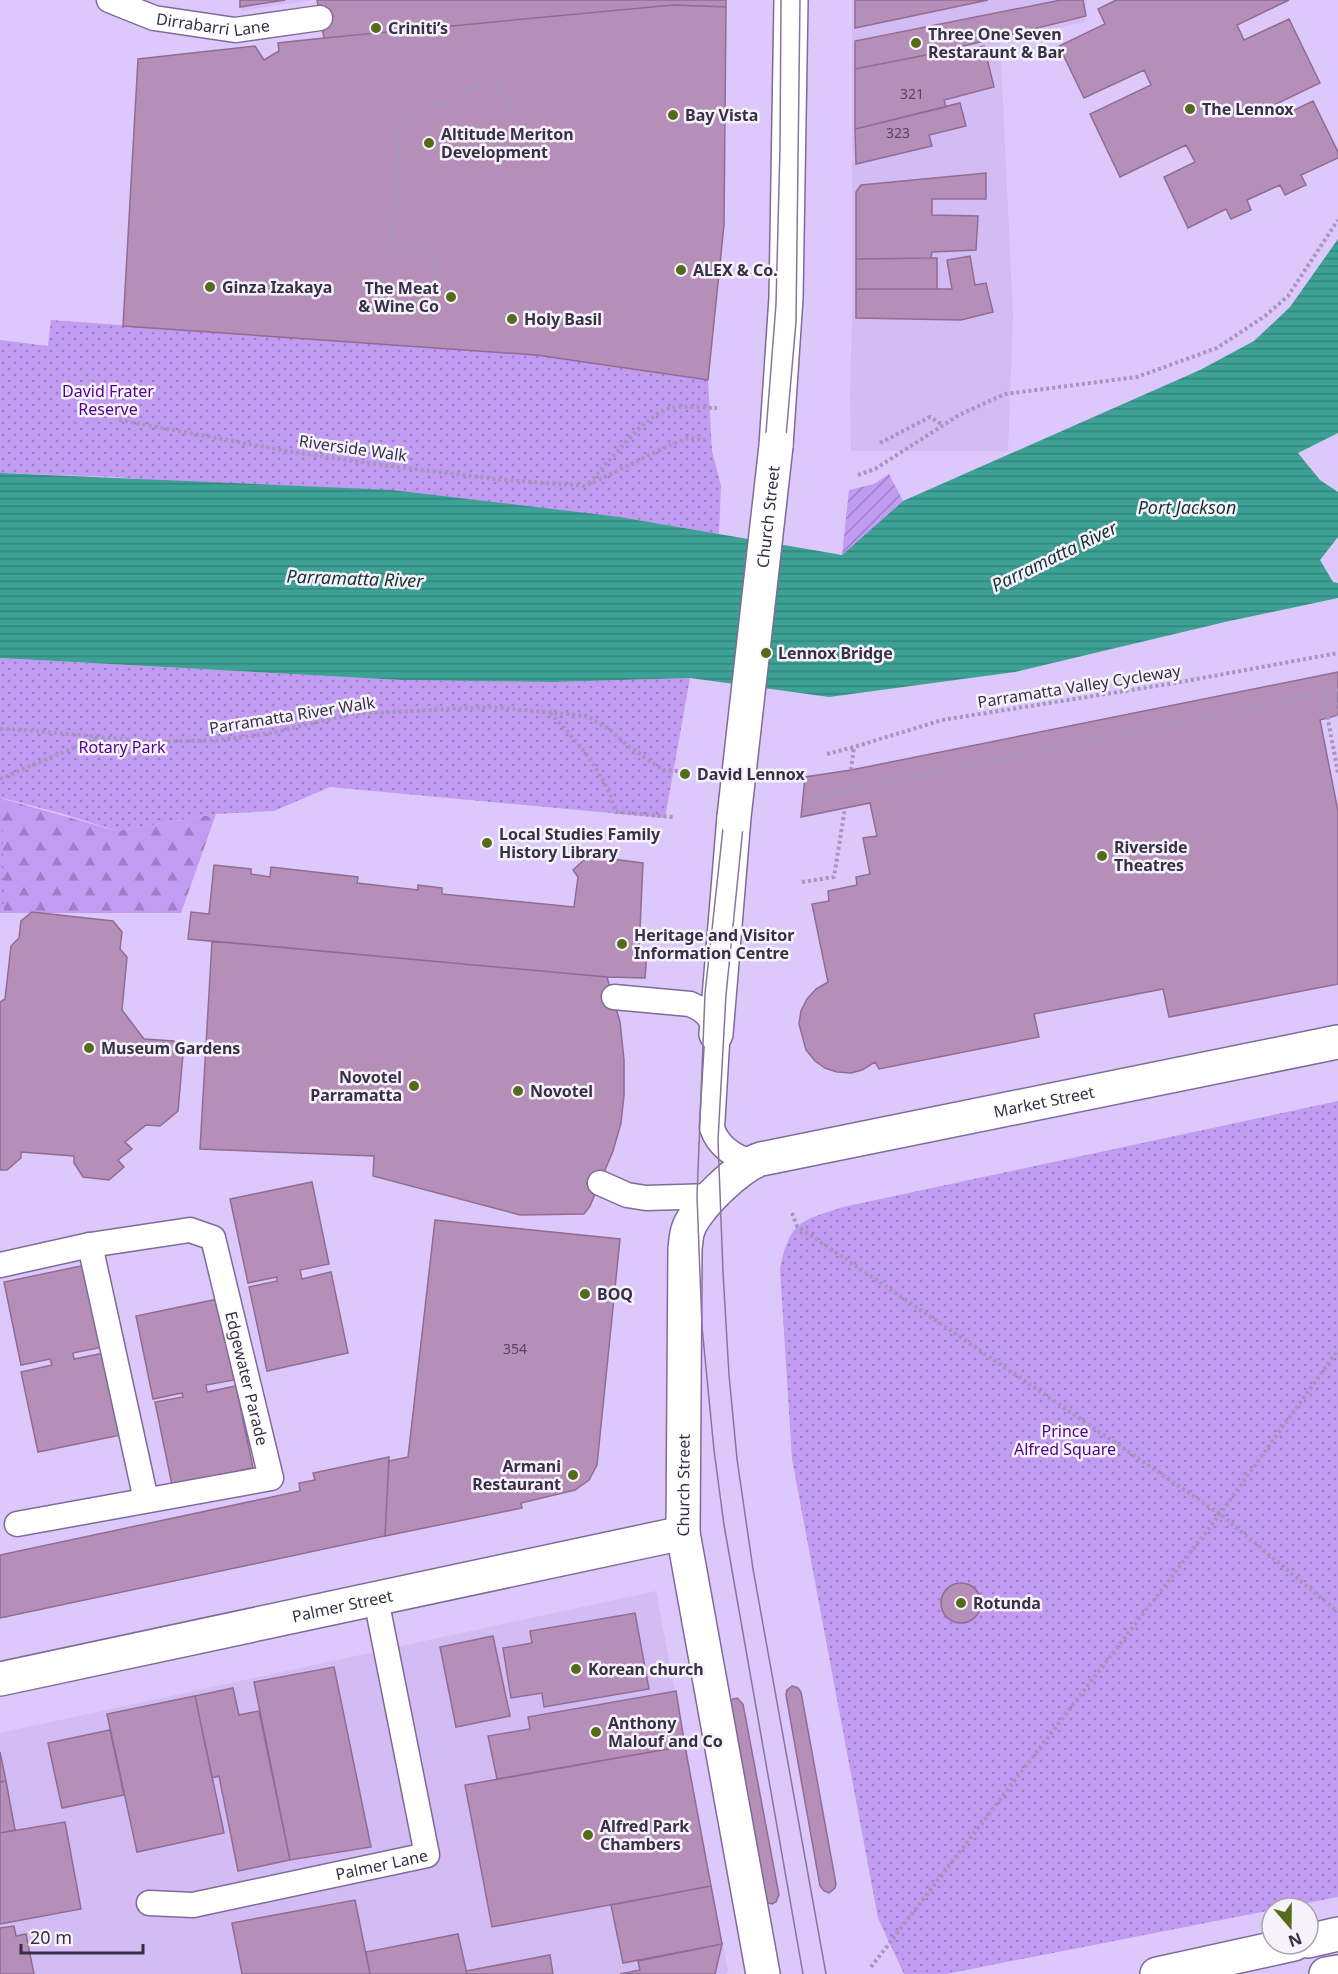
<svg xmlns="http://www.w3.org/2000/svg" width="1338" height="1974" font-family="'Noto Sans',sans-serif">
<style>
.built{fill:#d3bbf4}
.forest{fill:url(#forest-firs)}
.park{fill:url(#park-dots)}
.garden{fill:url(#garden-furrows)}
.water{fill:url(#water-rules)}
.building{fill:#b58fb8;stroke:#906c93;stroke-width:1.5}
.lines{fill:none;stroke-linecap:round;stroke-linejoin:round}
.service-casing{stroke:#7f6b99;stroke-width:27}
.pedestrian-casing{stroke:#7f6b99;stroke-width:36}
.minor-casing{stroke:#7f6b99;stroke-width:36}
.primary-casing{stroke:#7f6b99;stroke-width:36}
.path{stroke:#a696be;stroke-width:4;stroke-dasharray:3 3;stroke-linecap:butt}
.service{stroke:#fff;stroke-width:24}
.pedestrian{stroke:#fff;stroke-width:33}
.minor{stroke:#fff;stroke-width:33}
.primary{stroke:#fff;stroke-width:33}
.tram{stroke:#86779a;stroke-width:1.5}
.pedestrian-bridge-casing{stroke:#7f6b99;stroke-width:36;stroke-linecap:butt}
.path-bridge{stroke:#a696be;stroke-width:4;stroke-dasharray:3 3;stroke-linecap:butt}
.pedestrian-bridge{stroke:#fff;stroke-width:33}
.poi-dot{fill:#556b1a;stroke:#f6f2fc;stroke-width:2}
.labels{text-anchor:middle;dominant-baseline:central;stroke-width:5;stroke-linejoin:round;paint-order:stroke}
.number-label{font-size:14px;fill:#564760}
.street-label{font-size:16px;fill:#372f43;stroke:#f6f2fc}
.poi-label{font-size:16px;font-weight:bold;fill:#372f43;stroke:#f6f2fc;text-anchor:start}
.park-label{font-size:16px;fill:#54018a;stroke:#f6f2fc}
.water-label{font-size:18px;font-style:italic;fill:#153430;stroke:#f6f2fc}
</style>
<defs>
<pattern id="forest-firs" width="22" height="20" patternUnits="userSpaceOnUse" patternTransform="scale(1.5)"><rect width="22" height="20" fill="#c29bf2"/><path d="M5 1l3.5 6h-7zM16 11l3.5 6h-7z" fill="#9e7fc6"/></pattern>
<pattern id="park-dots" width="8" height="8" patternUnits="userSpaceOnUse" patternTransform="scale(1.5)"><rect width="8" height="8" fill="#c29bf2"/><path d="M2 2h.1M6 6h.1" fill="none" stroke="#9e7fc6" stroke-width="1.8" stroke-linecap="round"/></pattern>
<pattern id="garden-furrows" width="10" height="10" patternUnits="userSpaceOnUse" patternTransform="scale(1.5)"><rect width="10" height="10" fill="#c29bf2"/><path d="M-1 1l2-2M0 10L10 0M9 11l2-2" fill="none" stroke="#9e7fc6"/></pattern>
<pattern id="water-rules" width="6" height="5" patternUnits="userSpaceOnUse" patternTransform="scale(1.5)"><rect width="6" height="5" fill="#3da195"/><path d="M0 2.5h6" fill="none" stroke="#34847b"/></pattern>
</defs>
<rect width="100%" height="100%" fill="#ddc8fb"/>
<path class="built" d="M241,0h73l-73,11z
M852,0h234l-1,22 -85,18 13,275 -5,136h-157l-1,-56 2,-77z
M656,1591l72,380 -2,3h-726v-241z"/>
<path class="forest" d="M0,798l117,33 99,-17 -35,99h-181z"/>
<path class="park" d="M51,320l485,35 172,25 4,71 9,35 -2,48 -99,-17 -505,-40 -115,-4v-133l48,6z
M0,658l401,22 153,2 136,-4 -25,140 -335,-31 -56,24 -58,3 -99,17 -57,-18 -58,-15 2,114h-4z
M1338,1101v796l-57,11h-9v2l-326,64h-42l-26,-56 -86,-459 -12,-190c10,-47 19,-48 63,-62z"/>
<path class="garden" d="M889,474l14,27 -61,54 7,-65 25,-6z"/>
<path class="water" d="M1338,239v194l-40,20 22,27 18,12v45l-18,23 13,22 5,1v15l-113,24 -210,50 -186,25 -139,-19 -136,4 -153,-2 -401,-22v-185l392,17 228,27 222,38 61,-54 297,-131 54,-29 36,-34z"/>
<path class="building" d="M240,0h45l-45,7z
M317,0h409v7l-53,-2 -349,33z
M855,0h133l-133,28z
M1061,0h22l3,16 -155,38 -76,15v-28z
M1116,0h173l-52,25 7,15 45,-21 31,64 -44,21 6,12 31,-15 25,51v6l-37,17 5,10 -21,10 -5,-10 -33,15 4,10 -20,9 -5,-10 -38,19 -24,-51 31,-15 -9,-17 -66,32 -30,-63 61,-29 -7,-15 -60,28 -25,-52 46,-22 -7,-15z
M673,5l53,2 -2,218 -16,155 -172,-25 -413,-29 15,-267 117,-13 9,14 15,-9 -1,-8 46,-5z
M984,46l10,41 -50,13 2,7 -91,22v-60l76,-15 1,6z
M960,103l6,23 -37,9 3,11 -76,18 -1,-35z
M986,173v26h-54v16l46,1 -2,34 -44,2 -1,6 -75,1v-67l5,-7z
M970,256l5,29 11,-2 7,29 -32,8 -105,-2v-29h96l-5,-29z
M931,258h6v31h-81v-30z
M1338,672v43l-18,5 18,91v173l-169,33 -6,-28 -129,25 5,23 -160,32 -4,-7 -13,8 -11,3 -14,-1 -12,-4 -10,-7 -9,-11 -7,-26 2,-13 6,-12 9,-10 12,-7 -16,-78 17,-3 -1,-10 29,-6 -1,-8 14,-3 -7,-36 14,-2 -7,-33 -69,14 4,-40 46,-7z
M588,856l55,7 -4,88 8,1 -2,26 -38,-1 -419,-38 3,-27 18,2 5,-49 37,4v5l19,3 1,-10 87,10 -1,6 61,7v-5l24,3v6l132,13 4,-30 -5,-7z
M32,912l81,9 9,11 -2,17 7,8 -5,53 22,29 30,2 9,13 -5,57 -18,15 -14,-1 -21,17 7,7 -14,11 6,7 -15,13 -26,-3 -9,-14v-7l-53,-4v6l-14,12h-7v-168l5,-3 6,-53 8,-8 2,-17z
M212,941l395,36 13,45 4,38v35l-3,28 -8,28 -23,55 -6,8 -64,1 -147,-39 1,-20 -174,-7z
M312,1182l17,82 -29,6 2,9 29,-7 17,81 -81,18 -18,-84 28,-6v-4l-29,6 -18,-84z
M435,1220l185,19 -23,226 -8,15 -14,10 -54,13 1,5 -137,28 4,-75 19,-4z
M86,1265l17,82 -30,6 1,6 31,-6 16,82 -83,17 -17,-80 31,-7 -2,-6 -29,6 -17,-83z
M218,1299l16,81 -28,5 1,7 29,-6 17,82 -81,17 -17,-83 28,-5 -1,-4 -29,6 -17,-83z
M389,1457l-4,79 -385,82v-63l300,-64 -1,-8 16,-3 -2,-7z
M941 1603a20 20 0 1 1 40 0a20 20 0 1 1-40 0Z
M635,1613l14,76 -105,18 -2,-14 -31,5 -8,-50 29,-5 -2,-12z
M493,1636l17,80 -54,11 -16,-80z
M334,1667l37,180 -81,13 -36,-178z
M792,1686l6,2 3,4 35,192 -1,4 -6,5 -5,-2 -4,-5 -34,-191 1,-5z
M233,1688l6,27 20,-4 31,149 -52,11 -19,-95 -7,2 -17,-82z
M676,1691l9,55 -188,33 -9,-43 42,-7 -2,-12z
M195,1696l29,137 -87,19 -30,-138z
M737,1698l6,6 36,191 -3,7 -4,2 -7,-2 -35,-200 3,-3z
M110,1730l14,65 -62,13 -14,-65z
M685,1746l26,140 -219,41 -27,-142z
M0,1752l6,29 -6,1z
M6,1781l9,49 -15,3v-51z
M65,1822l16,87 -81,15v-91z
M711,1886l11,58 -99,19 -12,-58z
M355,1900l15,74h-128l-10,-51z
M14,1926l2,10 10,-2 8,40h-34v-46z
M458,1934l9,40h-97l-4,-22z
M722,1944l-7,30h-95l20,-4 -2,-9z
M550,1955l3,19h-86l-1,-3z"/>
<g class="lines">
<g class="service-casing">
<g id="service">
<path id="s1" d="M109,0l45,18 81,12 85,-12"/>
<path d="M614,997l76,7c20,8 25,19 27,40l-5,84c6,18 22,29 40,34"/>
<path d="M600,1183l27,12 19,3 68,-2"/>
<path d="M90,1245l56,255"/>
<path id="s2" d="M0,1265l90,-20 100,-15 23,8 58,240 -254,46"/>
<path id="s3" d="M149,1903l44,2 234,-50 -51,-256"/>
</g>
</g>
<g class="pedestrian-casing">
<path id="pedestrian" d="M776,446l10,-148 5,-298
M716,1034l18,-217"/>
</g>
<g class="minor-casing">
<g id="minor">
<path id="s4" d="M0,1679l683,-146"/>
<path id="s5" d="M763,1974l-80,-441 2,-285c1,-5 1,-13 3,-18 6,-21 52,-65 73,-71l577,-117"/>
</g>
</g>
<g class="primary-casing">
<path id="primary" d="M1308,1941l30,-7
M1157,1974l137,-30
M1326,1974l12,-2"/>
</g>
<path class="path" d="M426,308h7l4,-57 -45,-3 8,-122 94,-49 19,37
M119,420l168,31 95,14 113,14 91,7 84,-41 18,-7 17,2
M880,443l50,-26 13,8
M858,475l17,-6 84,-54 46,-21 132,-17 80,-29 48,-32 23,-20 50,-76
M589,483c17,-18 58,-70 81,-75 14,-3 32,0 47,0
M1333,691l5,25
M1323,693l15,80
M550,713c28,29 55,60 66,99l57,5
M0,729l24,1 132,12 64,-2 47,-6 85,-20 140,-7 95,9 22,13 18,16 36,25 16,1
M827,754l27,-7 88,-27 233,-37 163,-30
M851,770l3,-23
M0,779l99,-42
M802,882l32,-5 11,-69
M792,1213l5,13 423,288 118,98
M871,1967l349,-453 118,-164"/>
<use href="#service" class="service"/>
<use href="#pedestrian" class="pedestrian"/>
<use href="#minor" class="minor"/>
<use href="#primary" class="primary"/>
<path class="tram" d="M781,0l-1,147 -4,157 -11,141 -60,548 -8,203 5,131 12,123 10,75 79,449
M800,0l-4,322 -11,126 -41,369 -18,178 -8,145 5,132 6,103 8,84 16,110 73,405"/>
<g class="pedestrian-bridge-casing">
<g id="pedestrian-bridge">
<path id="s6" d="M734,817l42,-371"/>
</g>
</g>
<path class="path-bridge" d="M808,798l530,-108"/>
<use href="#pedestrian-bridge" class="pedestrian-bridge"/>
</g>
<g class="poi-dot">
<circle cx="376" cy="28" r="6"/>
<circle cx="916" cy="43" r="6"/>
<circle cx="1190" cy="109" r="6"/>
<circle cx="673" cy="115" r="6"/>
<circle cx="429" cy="143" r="6"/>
<circle cx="681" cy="270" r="6"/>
<circle cx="210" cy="287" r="6"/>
<circle cx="451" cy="297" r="6"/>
<circle cx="512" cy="319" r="6"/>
<circle cx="766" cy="653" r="6"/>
<circle cx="685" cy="774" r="6"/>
<circle cx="487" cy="843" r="6"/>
<circle cx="1102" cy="856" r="6"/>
<circle cx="622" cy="944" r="6"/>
<circle cx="89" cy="1048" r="6"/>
<circle cx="414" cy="1086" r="6"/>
<circle cx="518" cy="1091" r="6"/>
<circle cx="585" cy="1294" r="6"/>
<circle cx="573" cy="1475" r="6"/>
<circle cx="961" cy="1603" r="6"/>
<circle cx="576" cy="1669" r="6"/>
<circle cx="596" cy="1732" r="6"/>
<circle cx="588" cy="1835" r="6"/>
</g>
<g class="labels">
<g class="number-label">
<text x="912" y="93">321</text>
<text x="898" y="132">323</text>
<text x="515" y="1348">354</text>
</g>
<g class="street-label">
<text stroke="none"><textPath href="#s1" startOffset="108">Dirrabarri Lane</textPath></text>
<text transform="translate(353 448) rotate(8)">Riverside Walk</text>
<text stroke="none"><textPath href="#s6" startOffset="302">Church Street</textPath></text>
<text transform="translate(1079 686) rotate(-9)">Parramatta Valley Cycleway</text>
<text transform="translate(292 715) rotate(-9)">Parramatta River Walk</text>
<text stroke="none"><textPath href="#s5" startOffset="1144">Market Street</textPath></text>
<text stroke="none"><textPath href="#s2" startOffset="362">Edgewater Parade</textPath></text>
<text stroke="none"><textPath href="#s5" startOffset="496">Church Street</textPath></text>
<text stroke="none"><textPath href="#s4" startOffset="350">Palmer Street</textPath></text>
<text stroke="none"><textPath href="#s3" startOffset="237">Palmer Lane</textPath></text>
</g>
<g class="poi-label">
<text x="388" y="28">Criniti’s</text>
<text x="928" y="34">Three One Seven<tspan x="928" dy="18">Restaraunt &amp; Bar</tspan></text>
<text x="1202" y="109">The Lennox</text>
<text x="685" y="115">Bay Vista</text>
<text x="441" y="134">Altitude Meriton<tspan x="441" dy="18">Development</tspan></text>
<text x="693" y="270">ALEX &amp; Co.</text>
<text x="222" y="287">Ginza Izakaya</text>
<text x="439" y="288" text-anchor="end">The Meat<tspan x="439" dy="18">&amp; Wine Co</tspan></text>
<text x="524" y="319">Holy Basil</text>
<text x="778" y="653">Lennox Bridge</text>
<text x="697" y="774">David Lennox</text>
<text x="499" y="834">Local Studies Family<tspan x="499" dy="18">History Library</tspan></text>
<text x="1114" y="847">Riverside<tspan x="1114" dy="18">Theatres</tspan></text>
<text x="634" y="935">Heritage and Visitor<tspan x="634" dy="18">Information Centre</tspan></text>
<text x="101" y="1048">Museum Gardens</text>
<text x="402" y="1077" text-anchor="end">Novotel<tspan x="402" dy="18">Parramatta</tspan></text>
<text x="530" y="1091">Novotel</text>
<text x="597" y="1294">BOQ</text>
<text x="561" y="1466" text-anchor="end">Armani<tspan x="561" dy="18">Restaurant</tspan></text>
<text x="973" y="1603">Rotunda</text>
<text x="588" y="1669">Korean church</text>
<text x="608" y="1723">Anthony<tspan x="608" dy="18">Malouf and Co</tspan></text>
<text x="600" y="1826">Alfred Park<tspan x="600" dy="18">Chambers</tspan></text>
</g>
<g class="park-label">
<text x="108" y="391">David Frater<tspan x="108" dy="18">Reserve</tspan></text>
<text x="122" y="747">Rotary Park</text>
<text x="1065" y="1431">Prince<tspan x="1065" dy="18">Alfred Square</tspan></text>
</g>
<g class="water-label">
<text x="1187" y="507">Port Jackson</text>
<text transform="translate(1054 556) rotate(-26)">Parramatta River</text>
<text transform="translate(355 578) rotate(2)">Parramatta River</text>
</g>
</g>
<g transform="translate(1290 1926) rotate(160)"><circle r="28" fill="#f6f2fc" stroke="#aaa4b2" stroke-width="1.5"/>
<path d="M0-4.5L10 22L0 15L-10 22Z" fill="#556b1a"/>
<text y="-9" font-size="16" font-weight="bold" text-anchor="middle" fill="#372f43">N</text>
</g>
<path d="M21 1944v9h122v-9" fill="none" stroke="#372f43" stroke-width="3"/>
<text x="30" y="1944" font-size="18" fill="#372f43" stroke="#f6f2fc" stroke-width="4.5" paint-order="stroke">20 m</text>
</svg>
